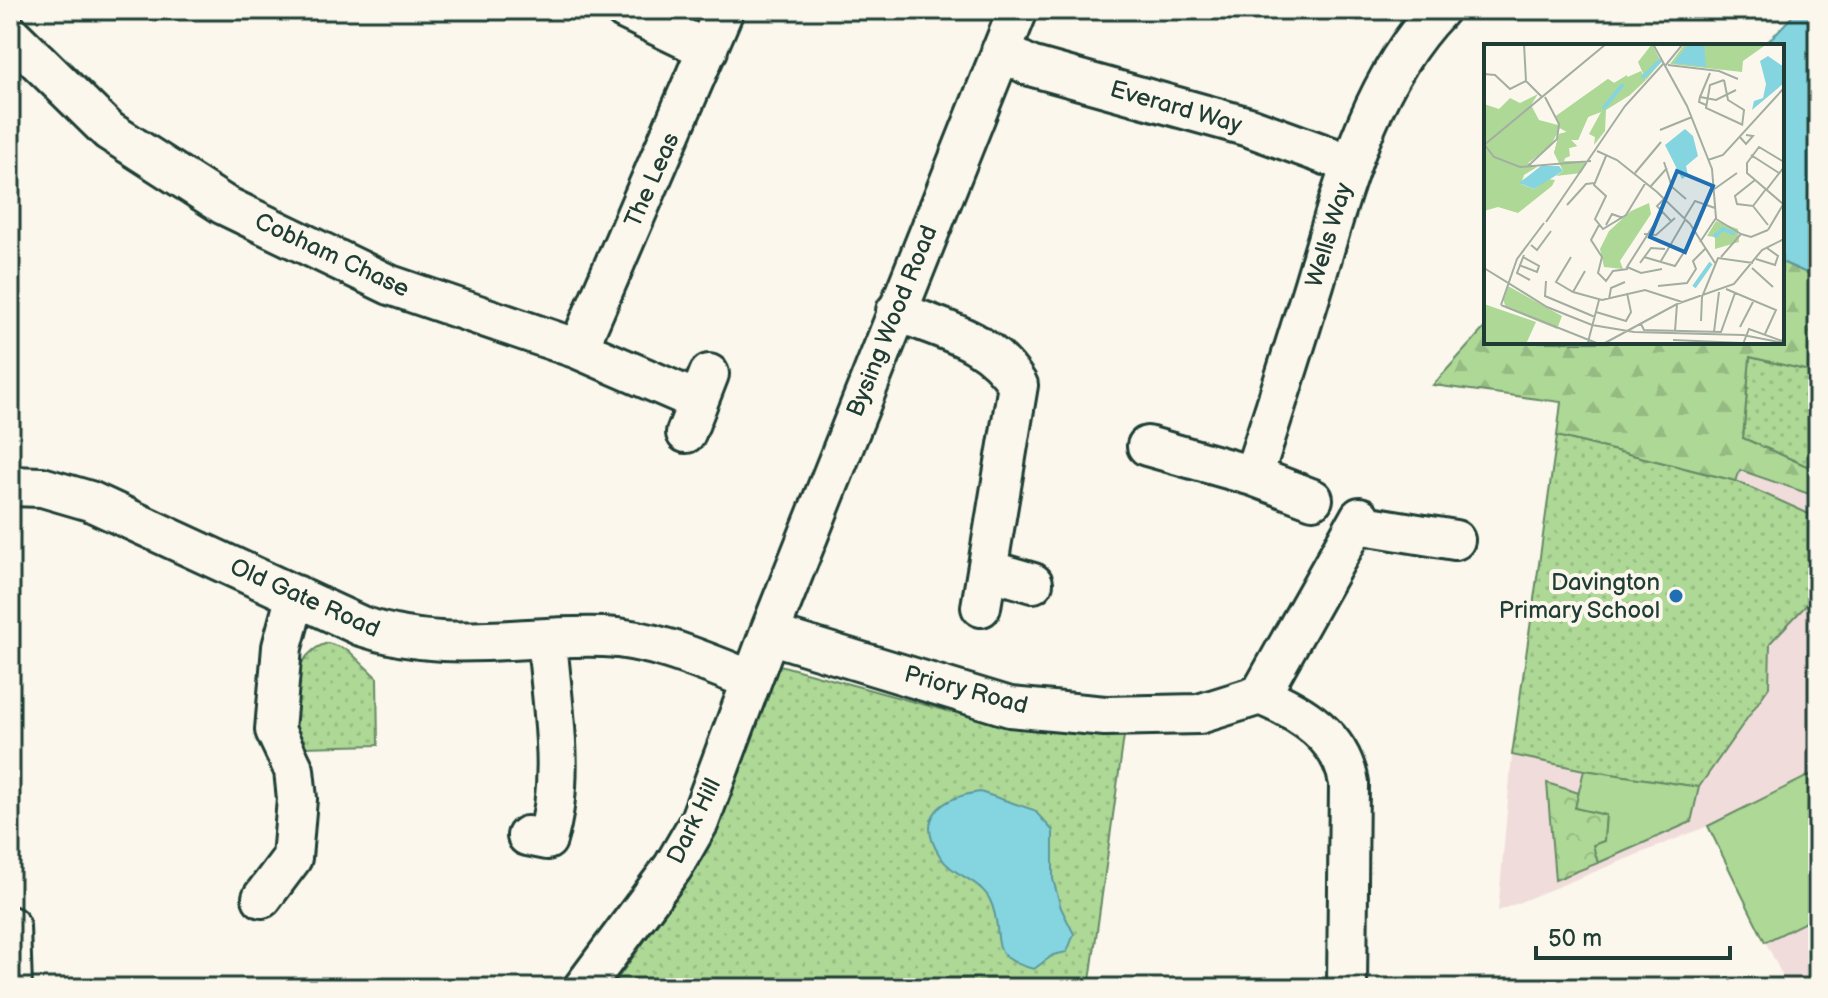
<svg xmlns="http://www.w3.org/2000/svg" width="1828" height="998" font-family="'Balsamiq Sans',sans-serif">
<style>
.built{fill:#f0dddb}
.grass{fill:url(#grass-dots);stroke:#668a65;stroke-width:2}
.forest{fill:url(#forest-firs);stroke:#668a65;stroke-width:2}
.park{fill:url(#park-crowns);stroke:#668a65;stroke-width:2}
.garden{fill:#aed896;stroke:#668a65;stroke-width:2}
.water{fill:#85d5e0;stroke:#5c989b;stroke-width:2}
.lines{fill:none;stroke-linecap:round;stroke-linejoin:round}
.minor-casing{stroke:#1f3d34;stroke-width:44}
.minor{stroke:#fbf7ec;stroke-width:38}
.poi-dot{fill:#1f6fb2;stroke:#fbf7ec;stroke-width:3}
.labels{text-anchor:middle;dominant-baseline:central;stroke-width:8;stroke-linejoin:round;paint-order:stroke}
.street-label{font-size:24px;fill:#1f3d34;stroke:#fbf7ec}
.poi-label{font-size:24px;fill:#1f3d34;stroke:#fbf7ec;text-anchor:end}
.inset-river{fill:none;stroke:#85d5e0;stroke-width:4}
.inset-road{fill:none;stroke:#a3ada2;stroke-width:2}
.view{fill:#1f6fb2;fill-opacity:0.15;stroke:#1f6fb2;stroke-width:4}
.inset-edge{fill:none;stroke:#1f3d34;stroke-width:4}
</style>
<defs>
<pattern id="grass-dots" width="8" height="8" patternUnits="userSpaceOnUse" patternTransform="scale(2)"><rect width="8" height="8" fill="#aed896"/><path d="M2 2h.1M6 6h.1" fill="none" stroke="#95ba82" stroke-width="1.8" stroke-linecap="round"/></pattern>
<pattern id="forest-firs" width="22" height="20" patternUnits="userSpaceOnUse" patternTransform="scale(2)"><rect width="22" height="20" fill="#aed896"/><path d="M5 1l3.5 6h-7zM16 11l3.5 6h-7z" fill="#95ba82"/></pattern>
<pattern id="park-crowns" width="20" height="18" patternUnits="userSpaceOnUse" patternTransform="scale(2)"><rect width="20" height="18" fill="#aed896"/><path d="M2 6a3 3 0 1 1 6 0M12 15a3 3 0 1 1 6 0" fill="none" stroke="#95ba82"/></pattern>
</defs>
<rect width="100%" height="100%" fill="#fbf7ec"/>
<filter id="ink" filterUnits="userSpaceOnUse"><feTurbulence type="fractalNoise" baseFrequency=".0125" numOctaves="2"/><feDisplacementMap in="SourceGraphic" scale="16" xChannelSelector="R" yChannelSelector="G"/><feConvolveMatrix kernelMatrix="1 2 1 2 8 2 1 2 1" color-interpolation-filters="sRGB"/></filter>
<g filter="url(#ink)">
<path class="built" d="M1727,342l23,15 68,16v597l-31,15 -79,-159 -210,85 14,-156 49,-353 -58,-42z"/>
<path class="grass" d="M1750,357l68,16v98l-75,-33z
M1557,436l179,45 82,37 -3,78 -45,47 -1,44 -70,100 -115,-17 -72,-15z
M328,643l20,7 29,28 1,67 -74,2v-8l-10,-5c-10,-31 0,-82 34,-91z
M776,664l175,48 174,17 -36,259h-478l85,-119z"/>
<path class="forest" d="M1782,262l36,16v95l-68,-16 -7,81 75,33v26l-78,-27 -4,11 -179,-45 4,-34 -128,-17 53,-59v16h296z"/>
<path class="park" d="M1547,783l32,10 -3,15 30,7 -2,26 -10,4 4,18 -43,17z"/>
<path class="garden" d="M1584,770l115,17 -8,35 -93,41 -5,-18 11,-4 2,-26 -31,-7z
M1818,771v145l-53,26 -57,-116z"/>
<path class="water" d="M1798,10h20v268l-36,-16v-216h-18z
M980,792l54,18 19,21v48l8,29 13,26 -7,18 -14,3 -19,14c-52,-13 -27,-33 -44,-69 -10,-21 -38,-24 -50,-44 -26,-40 3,-59 40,-64z"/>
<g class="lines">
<g class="minor-casing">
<path id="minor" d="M625,10l83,40
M10,34l99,97 115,74 166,80 188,64 120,52
M1001,51l29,15 219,61 102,37
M896,311c49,20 93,27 122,74l-37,222
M578,349l146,-339
M686,433l23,-59
M1147,446l106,30 60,23
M1253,476c21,-64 41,-127 61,-192 28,-93 55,-202 125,-274
M10,486l32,1 48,14 271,125c85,29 158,8 243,11 51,2 101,25 147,43
M1357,524l98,16
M988,570l45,13
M769,634l241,73 95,9 94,-2 61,-19c41,17 81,41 89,88l-2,205
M1260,695l100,-178
M527,836l20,4c19,-63 5,-135 0,-200
M262,898l30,-40 5,-59 -3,-29 -19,-40 7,-83 14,-52
M10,926l2,62
M583,988l90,-121 26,-45 70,-188 249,-624"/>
</g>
<use href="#minor" class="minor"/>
</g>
</g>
<circle class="poi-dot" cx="1676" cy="596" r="8"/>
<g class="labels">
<g class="street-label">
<text transform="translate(1176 107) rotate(16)">Everard Way</text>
<text transform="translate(652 180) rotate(-66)">The Leas</text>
<text transform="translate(1329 235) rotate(-73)">Wells Way</text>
<text transform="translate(332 255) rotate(25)">Cobham Chase</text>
<text transform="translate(892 321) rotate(-68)">Bysing Wood Road</text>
<text transform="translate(305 598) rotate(24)">Old Gate Road</text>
<text transform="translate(966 690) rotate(15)">Priory Road</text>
<text transform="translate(694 821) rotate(-64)">Dark Hill</text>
</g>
<g class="poi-label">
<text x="1660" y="582">Davington<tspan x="1660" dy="28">Primary School</tspan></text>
</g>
</g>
<g transform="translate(1484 44)">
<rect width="300" height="300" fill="#fbf7ec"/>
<path d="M168,0l9,18 -15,18 -8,-18zM24,242l54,30 -5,13 -51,-21 -3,-9z" fill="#aed896"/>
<path d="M143,31l3,20 -24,15 -1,21 -11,14 1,-8 -6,-3 12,-22 -13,5 -10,23h-7l6,6 -8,2 -5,13h24l-7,12 -25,3 7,-5 -9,-18 5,-19 8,-2 -7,-4 -10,19 -22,16 9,4 -13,8 -3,9 13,5 14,-10 7,1 -3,6 -34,27 -20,-6 -14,4v-107l15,5 11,-11 10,5 18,-9 -7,11 8,15 19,5 -2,-9 52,-37 6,4zM165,159l2,11 -31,47 3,8 -19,-2 -4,-18 9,-18 22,-20z" fill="#aed896"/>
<path d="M201,0h82l-24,17 -1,11 -72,-8zM157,27l5,9 -16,15 -42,22 -10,23h-7l6,6 -8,2 1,8 -9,4 -7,-7 5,-19 8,-2 -7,-4 -4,-12 52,-37 6,4zM0,260l52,18 -10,22h-42z" fill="#aed896"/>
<path d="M232,177l22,8 1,13 -24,7v-12l-8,-1z" fill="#aed896"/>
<path d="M205,0h15l2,23 -33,-4zM284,12l16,11v16l-32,27 2,-9 9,-3 3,-14 -6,-23zM201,85l8,7 5,20 -12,10 2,9 -6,4 -17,-34zM57,122h18l4,5 -29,18 -15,-6z" fill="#85d5e0"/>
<path class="inset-river" d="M158,34l19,-18M119,65l20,-25M230,193l9,-8 12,5M210,243l17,-24"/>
<path class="inset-road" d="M40,0l2,37 16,16M169,0l34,62 25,63 4,49 -16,24M184,21l51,6 19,8M181,22l18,-22M0,30l11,1 15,14 16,-8M240,36l-14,5 -4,23 37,17M240,36l4,20 16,10 -2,16M216,53l10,-24M222,61l-7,-3 1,-5 16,3 20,-10M176,86l32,-13M255,92l7,8 7,-8 -7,-1M0,100l10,13 26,10 71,-6M0,101l122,-101M113,107l20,9 40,32 33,32 25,39M267,111l28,18M122,112l-12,29 12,11 -11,23 8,10 23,-14 20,-33M224,116l15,-5 61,-67M180,118l8,25 14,12M44,122l29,-27 2,-15 -14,-27M151,129l26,-31M271,136l-20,16 2,8 16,2 13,-17M167,142l16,-18M283,145l17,-22M229,146l24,-17M180,155l-7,7 14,15M299,160l-36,-31v-10l12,-16 25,15M83,161l19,-21 9,-1M269,162l15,19M178,168l-35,55 14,6 21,-4M200,175l11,-18 20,7M232,175l25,15M62,178l79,-116 39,-43M115,181l-8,15 11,17 -4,16 8,8 7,-10 15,-2M122,181l6,-11 11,4M284,186l16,-27M160,190l12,1 19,-17M257,190l10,3 17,-7M47,201l6,5 14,-19M40,211l-7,18 13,7M87,213l-15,25 17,10 29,8 43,-10 37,12M160,213l31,9 13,-20M237,213l20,-23M272,215l19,6 3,-9 -11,-8M177,217l24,-41M156,219l11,-15 14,1M35,221l18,7 2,-6 -16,-9M0,224l63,39 45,18 42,7 109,3 41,8M268,224l21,19M62,237l-1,15 50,21M174,242l29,-3 9,-14 -3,-8 12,-12M242,245l50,21 -11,24M89,248l12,-21M218,253l16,-39 35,5M125,255l2,-11 14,-6M17,261l98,39M17,261l16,-46 27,-36M112,268l30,9 5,-9 -4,-19M217,277l1,-24M157,280l3,6 77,2 14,-39M256,283l14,-27M191,287l2,-27M230,288l5,-40M189,296l70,3M104,298l11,-42M119,300l74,-40 57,-20 28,-34 22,-11M259,300l6,-15 33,12 2,-5"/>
<path class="view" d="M193,127l36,15 -28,66 -35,-15z"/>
<rect width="300" height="300" class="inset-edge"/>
</g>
<rect width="1828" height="998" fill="none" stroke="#fbf7ec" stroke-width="40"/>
<rect x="20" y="20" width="1788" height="958" fill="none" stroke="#1f3d34" stroke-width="3" filter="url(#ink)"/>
<path d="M1536 946v12h194v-12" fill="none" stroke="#1f3d34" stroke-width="4"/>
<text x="1548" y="946" font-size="24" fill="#1f3d34" stroke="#fbf7ec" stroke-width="6" paint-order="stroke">50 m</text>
</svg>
